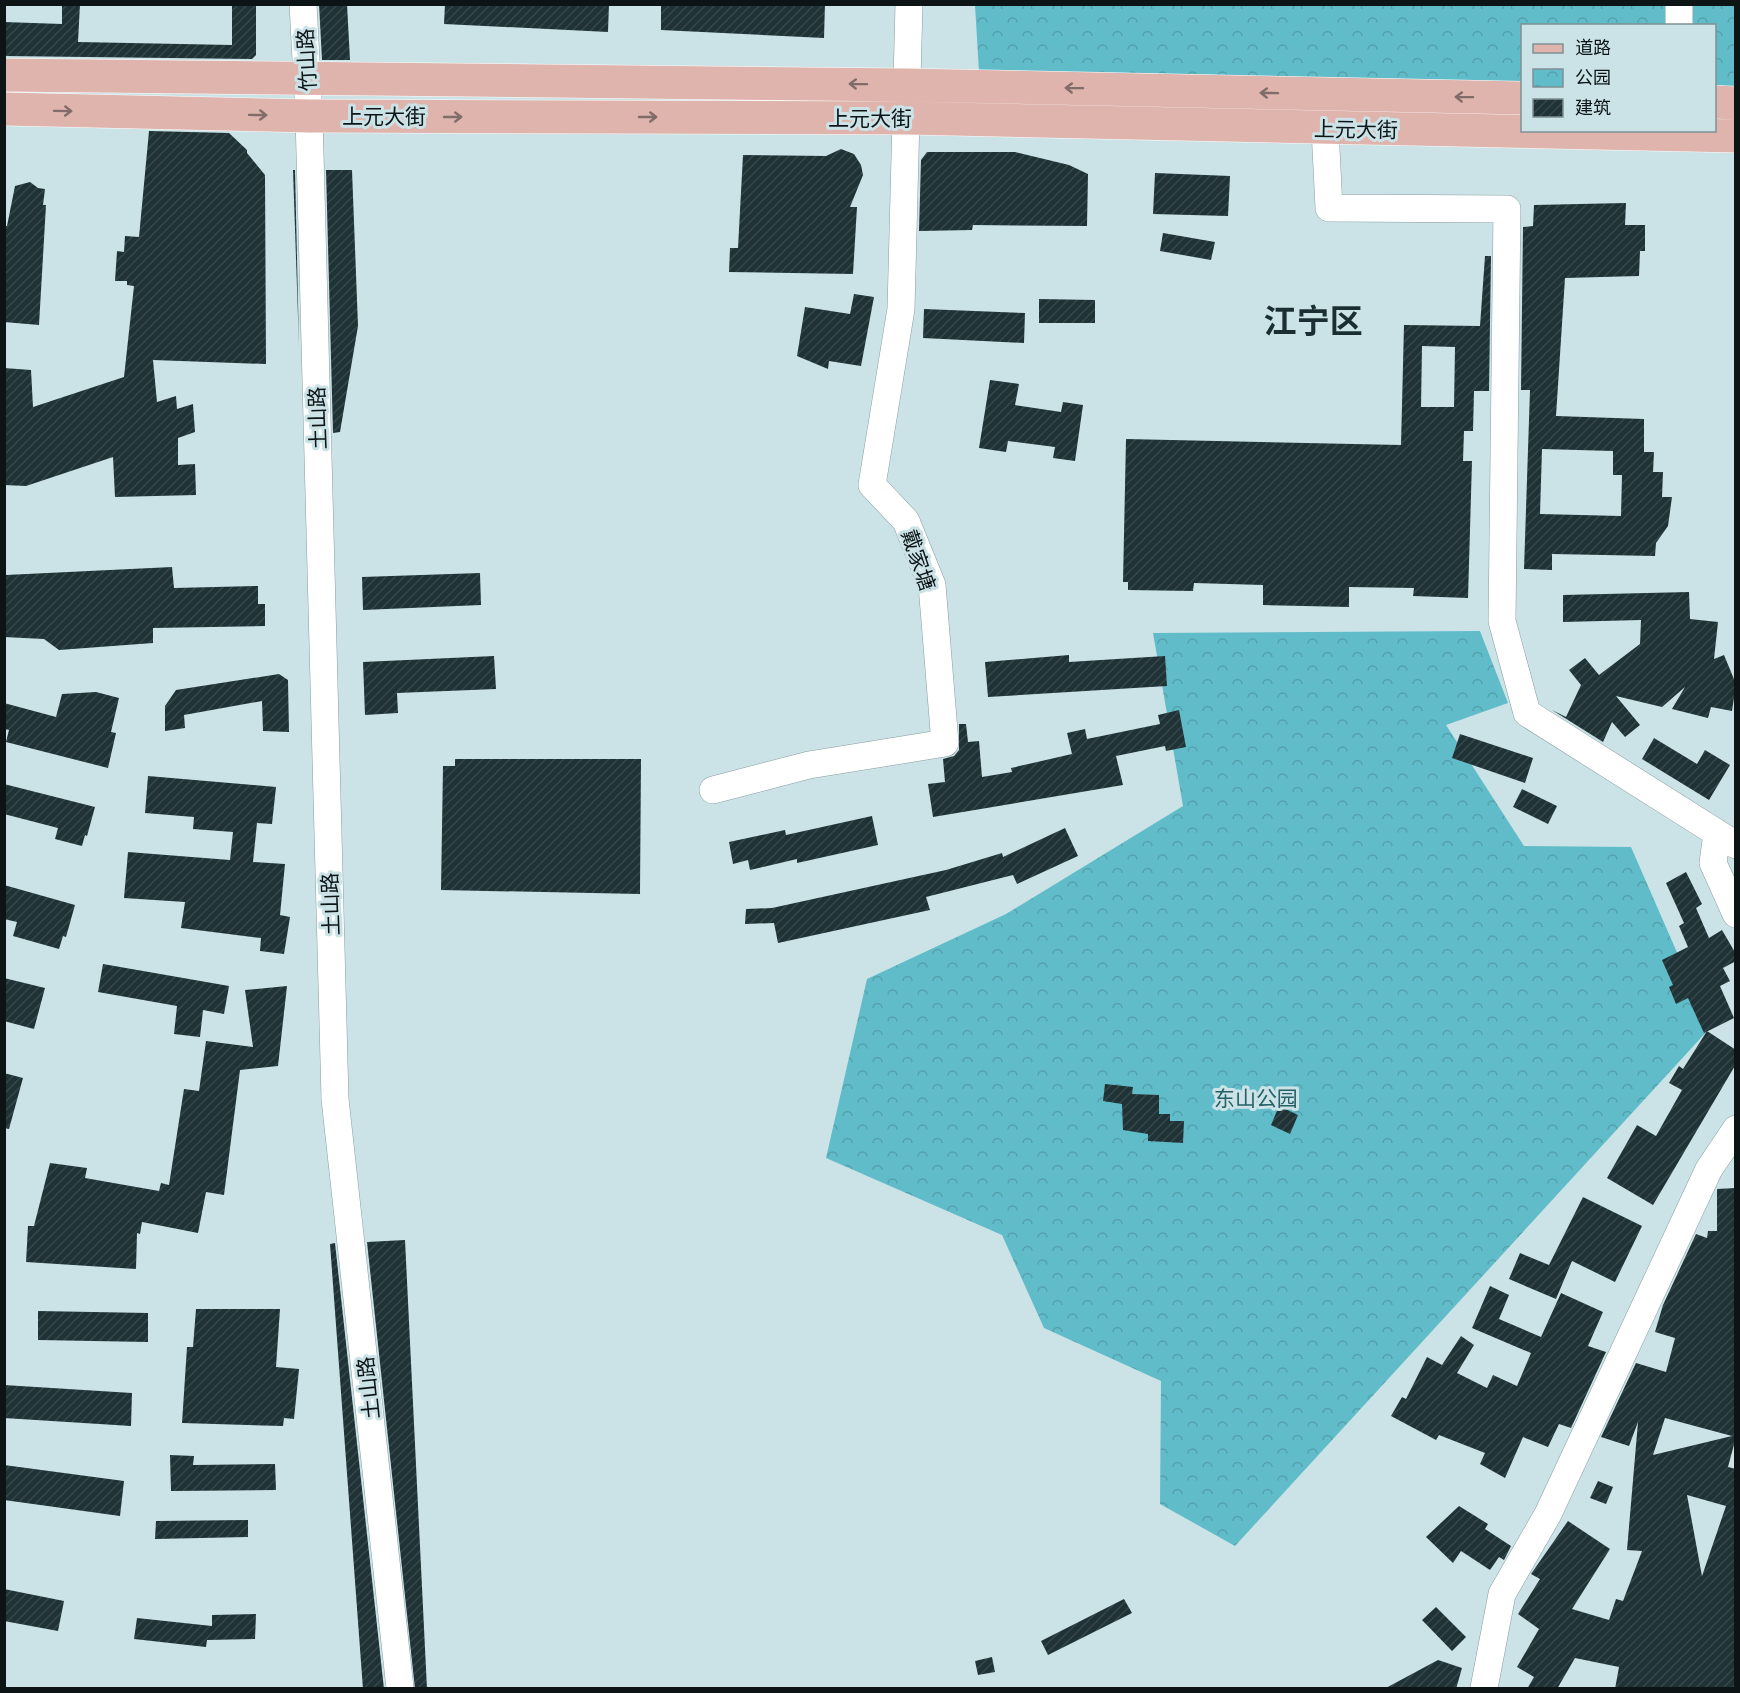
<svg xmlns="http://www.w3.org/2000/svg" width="1740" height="1693" font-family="Mulish,'Noto Sans SC',sans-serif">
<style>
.park{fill:url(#park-crowns)}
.building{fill:url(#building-hatch);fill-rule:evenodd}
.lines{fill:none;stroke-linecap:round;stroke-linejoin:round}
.minor-casing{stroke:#879ea2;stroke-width:28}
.major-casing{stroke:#fff;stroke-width:34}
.minor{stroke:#fff;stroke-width:27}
.major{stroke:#dfb4ad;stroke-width:33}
.oneway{stroke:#806c69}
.labels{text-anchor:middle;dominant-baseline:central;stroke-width:6;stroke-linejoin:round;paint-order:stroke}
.street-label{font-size:21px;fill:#0c1416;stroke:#cbe3e7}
.park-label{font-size:21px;fill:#266068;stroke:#cbe3e7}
.town-label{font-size:33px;font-weight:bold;fill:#1b2f32;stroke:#cbe3e7}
</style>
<defs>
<pattern id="park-crowns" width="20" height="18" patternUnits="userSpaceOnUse" patternTransform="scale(1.5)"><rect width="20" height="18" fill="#61bcc9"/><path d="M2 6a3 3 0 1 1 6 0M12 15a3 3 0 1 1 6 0" fill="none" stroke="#53a1ac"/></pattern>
<pattern id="building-hatch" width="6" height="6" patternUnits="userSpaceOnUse" patternTransform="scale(1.5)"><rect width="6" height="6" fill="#1f3336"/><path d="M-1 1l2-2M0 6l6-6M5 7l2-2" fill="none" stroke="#36474a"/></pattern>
</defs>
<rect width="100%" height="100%" fill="#cbe3e7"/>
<path class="park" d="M975,5h760v84h-20l-1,-63h-192v58l-543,-12z
M1480,631l28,72 -62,22 78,121 107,1 79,181 -475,518 -75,-42 1,-123 -117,-53 -42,-93 -176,-77 41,-179 139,-65 177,-108 -30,-173z"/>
<path class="building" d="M62,4h18l-2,38 154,3v-41h24v51l-4,4 -248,-3v-34l58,2z
M319,4h28l3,56h-28z
M445,4h164l-1,28 -164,-8z
M661,4h164l-1,34 -163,-8z
M149,131l80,2 18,17v3l18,22 1,189 -113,-4 4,42 19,-6 1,13 16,-5 2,28 -17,6v27l17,-1 1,31 -81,2 -2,-40 -87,29 -22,-1v-117l27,2 2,37 91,-30 10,-91 -7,-1v-4h-12l2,-30 7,1 1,-16 14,1z
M841,149l13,5 7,11 2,10 -13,32h7l-4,67 -124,-2 1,-24h8l5,-93 83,1z
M927,152h88l54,13 19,9 -1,52 -114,-1 -1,5 -53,1 2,-71z
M293,170h2l4,176 -4,-117z
M326,170h26l6,156 -18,106 -7,1z
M1155,173l75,3 -2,40 -75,-2z
M30,182l8,6 7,1 -2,16h3l-7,120 -35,-3v-96h3l8,-40z
M1626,203l-1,22h20v26h-5l-1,25 -74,2 -9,138 88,3v33h10l-1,20h10l-1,25h10l-4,29 -12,17 -1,13 -103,-2v16l-28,-1 6,-179h-9l2,-163 10,-1 1,-21zM1542,449l71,2v24h9l-1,41 -81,-2z
M1163,233l52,9 -4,18 -51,-9z
M1485,256h6l-2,135h-15l-1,40h-9l-1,30h9l-4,137 -55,-2 1,-8 -65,-1v20l-86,-2v-20l-69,-2 -1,8 -65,-1v-8h-5l3,-143 275,6 3,-120 76,1zM1422,346l33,1 -1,60h-33z
M854,294l20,3 -13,69 -32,-5 -1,8 -31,-13 8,-49 45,7z
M1039,299l56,1v23h-56z
M924,309l101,4 -1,30 -101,-5z
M990,380l29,4 -4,21 46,7 2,-10 20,3 -8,56 -22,-3 2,-11 -47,-6 -2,11 -27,-4z
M172,567l2,21 84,-2v18h7v22l-112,2v15l-94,7 -15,-11 -40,-2 2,-62z
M480,573l1,32 -118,5 -1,-33z
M1689,592l1,27 28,3 -4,37 10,-4 12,29 -4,27 -21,-4 -3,11 -36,-9 13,-22 -23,20 -46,-11 24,29 -15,12 -13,-15 -9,20 -51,-32 14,7 15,-32 -12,-15 16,-12 14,17 41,-31 1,-24 -78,2v-27z
M1069,655v7l96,-6 2,30 -179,11 -3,-35z
M494,656l2,33 -99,4 1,20 -33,2 -2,-53z
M279,674l9,6 1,52 -26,-1 -1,-30 -78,14 1,13 -20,3v-25l11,-16z
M96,692l23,6 -8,34 5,1 -8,35 -102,-26 3,-12 -5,-1v-26l52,14 6,-23z
M1179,710l7,37 -20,4 -1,-5 -49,10 7,29 -190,32 -5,-33 17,-2 -2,-23 11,-3 5,-6v-26h7l2,18 11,-1 3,36 30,-5 -1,-4 61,-14 -5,-21 18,-4 2,10 73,-15 -2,-9z
M1460,734l73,24 -8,25 -73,-25z
M1654,738l43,26 8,-14 25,15 -21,35 -67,-41z
M455,759h186l-1,135 -199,-4 2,-124h12z
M148,776l128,11 -4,37 -15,-1 -4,39 32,2 -5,51 10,2 -6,37 -24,-3 1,-13 -80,-10 4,-26 -61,-4 4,-46 102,8 3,-28 -40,-3 1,-12 -49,-4z
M4,784l91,23 -8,29 -2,-1 -3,11 -27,-7 3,-11 -54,-14z
M1522,789l35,17 -9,18 -35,-17z
M872,816l6,29 -81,18v-4l-47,11 -2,-10 -15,4 -4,-22 56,-12 1,5z
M1065,828l13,28 -61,28 -4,-9 -87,22 4,13 -152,33 -4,-20 -29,1 1,-15 26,-1 174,-38 56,-17 1,4z
M1686,872l16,32 -6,4 13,30 13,-8 14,24v7l-13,7 7,13 -10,5 14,32 -30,15 -16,-35 -12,6 -7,-17 4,-2 -11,-25 26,-13 -9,-21 5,-3 -18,-40z
M4,885l71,20 -9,32 -3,-1 -4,13 -46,-13 4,-14 -13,-3z
M103,964l126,22 -5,28 -21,-4 -3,27 -26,-3 3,-28 -79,-14z
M4,978l41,10 -11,41 -30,-8z
M287,986l-9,80 -38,4 -16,125 -18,-3 -8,41 -56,-11 -2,12 -3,-1 -1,36 -110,-7 2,-36h6l16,-63 37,5 -2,10 74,13 2,-8 8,2 15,-96 15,2 7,-50 47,6 -8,-57z
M1707,1031l29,19v14l-83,141 -46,-27 30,-53 19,11 26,-46 -13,-7 10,-17 4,3z
M4,1073l19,5 -14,51 -5,-1z
M1105,1084l28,3 -1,7 27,1v19h11v7h14l-1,22 -35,-2v-7l-25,-4 -1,-26 -19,-3z
M1279,1106l19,9 -8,19 -19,-9z
M1736,1188v249l-8,30 8,2v220h-121l4,-22 -44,-9 -18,31h-30l7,-12 -17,-10 22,-38 -21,-15 22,-35 -9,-5 37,-53 42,28 -38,60 37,11 7,-21 7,2 19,-50 -15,-1 11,-128 -9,24 -28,-9 35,-74 30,9 9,-34 -20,-6 8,-27 33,-71 11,4 1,-7h9v-42zM1665,1418l67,18 -79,19zM1687,1495l39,11 -24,70z
M1583,1197l59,29 -27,56 -43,-21 -16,38 -47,-20 11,-26 29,12z
M405,1240l22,449h-12l-48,-447z
M335,1243l49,446h-21l-33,-445z
M1490,1286l19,9 -10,24 42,18 20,-44 42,19 -15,34 18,6 -35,76 -12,-4 -11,23 -25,-10 -18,41 -25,-14 5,-11 -46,-18 -3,5 -45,-24 11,-19 4,2 21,-42 15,8 19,-29 13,9 -17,28 30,15 6,-13 24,11 14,-33 -59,-25z
M196,1309h84l-4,58 23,2 -5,50 -10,-1 -1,8 -101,-3 5,-76h6z
M38,1311l110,2v29l-110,-2z
M4,1385l128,8 -1,33 -127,-8z
M170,1455l24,1 -1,9 82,-1 1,26 -105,1z
M4,1465l120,16 -4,35 -116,-16z
M1598,1481l15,6 -7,17 -16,-6z
M1459,1506l29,18 -3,5 26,17 -7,14 -5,-3 -9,13 -29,-19 -8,12 -27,-26z
M248,1520v17l-93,2 1,-18z
M4,1589l60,12 -6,30 -54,-10z
M1124,1599l8,14 -84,42 -7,-14z
M1436,1607l30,30 -14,14 -30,-31z
M256,1614l-1,25 -48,1 -1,7 -72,-8 3,-21 75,8v-11z
M992,1657l3,15 -17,3 -3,-14z
M1438,1660l24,8 -6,21h-72z"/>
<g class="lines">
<g class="minor-casing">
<path id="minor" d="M303,4l6,112 26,983 65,589
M1679,26v-22
M1325,129l4,79 178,1 -5,412 25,92 209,132
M713,790l96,-25 136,-22 -13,-158 -26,-64 -34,-36 29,-176 8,-305
M1717,833l-4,30 23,51
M1484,1688l18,-94 46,-80 161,-345 27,-40"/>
</g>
<g class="major-casing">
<path id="major" d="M4,75l903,10 615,13
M1714,102l22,1
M4,109l305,7 597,2 830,18"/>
</g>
<use href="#minor" class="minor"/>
<use href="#major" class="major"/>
</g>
<defs><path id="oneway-shaft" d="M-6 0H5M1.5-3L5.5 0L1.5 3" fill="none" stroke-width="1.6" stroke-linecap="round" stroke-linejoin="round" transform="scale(1.5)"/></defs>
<g class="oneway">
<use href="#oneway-shaft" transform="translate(858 84) rotate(-179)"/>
<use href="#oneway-shaft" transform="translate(1074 88) rotate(-179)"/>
<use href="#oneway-shaft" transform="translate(1269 93) rotate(-179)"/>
<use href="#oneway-shaft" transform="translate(1464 97) rotate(-179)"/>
<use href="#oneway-shaft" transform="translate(63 111) rotate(1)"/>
<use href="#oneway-shaft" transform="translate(258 115) rotate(1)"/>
<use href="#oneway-shaft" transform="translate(453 117)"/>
<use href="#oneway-shaft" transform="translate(648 117)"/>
</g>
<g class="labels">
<g class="street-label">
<text transform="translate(306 60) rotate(-93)">竹山路</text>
<text x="384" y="116">上元大街</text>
<text x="870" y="118">上元大街</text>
<text transform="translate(1356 129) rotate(1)">上元大街</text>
<text transform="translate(317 418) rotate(-92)">土山路</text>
<text transform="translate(919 560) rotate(71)">戴家塘</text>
<text transform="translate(330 904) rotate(-92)">土山路</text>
<text transform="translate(368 1388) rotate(-96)">土山路</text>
</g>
<g class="park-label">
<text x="1256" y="1098">东山公园</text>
</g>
<g class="town-label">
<text x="1313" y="320">江宁区</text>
</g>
</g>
<rect width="1740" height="1693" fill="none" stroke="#0c1416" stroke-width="12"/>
<rect x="1521" y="24" width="195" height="108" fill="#cbe3e7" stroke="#7f9093" stroke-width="1.5"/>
<rect x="1533" y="44" width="30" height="9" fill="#dfb4ad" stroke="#7f9093" stroke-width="1.5"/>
<text x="1575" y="54" font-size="18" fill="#0c1416">道路</text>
<rect x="1533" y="69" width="30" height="18" fill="url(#park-crowns)" stroke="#7f9093" stroke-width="1.5"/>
<text x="1575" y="84" font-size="18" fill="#0c1416">公园</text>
<rect x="1533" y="99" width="30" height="18" fill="url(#building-hatch)" stroke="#7f9093" stroke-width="1.5"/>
<text x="1575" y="114" font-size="18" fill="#0c1416">建筑</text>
</svg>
